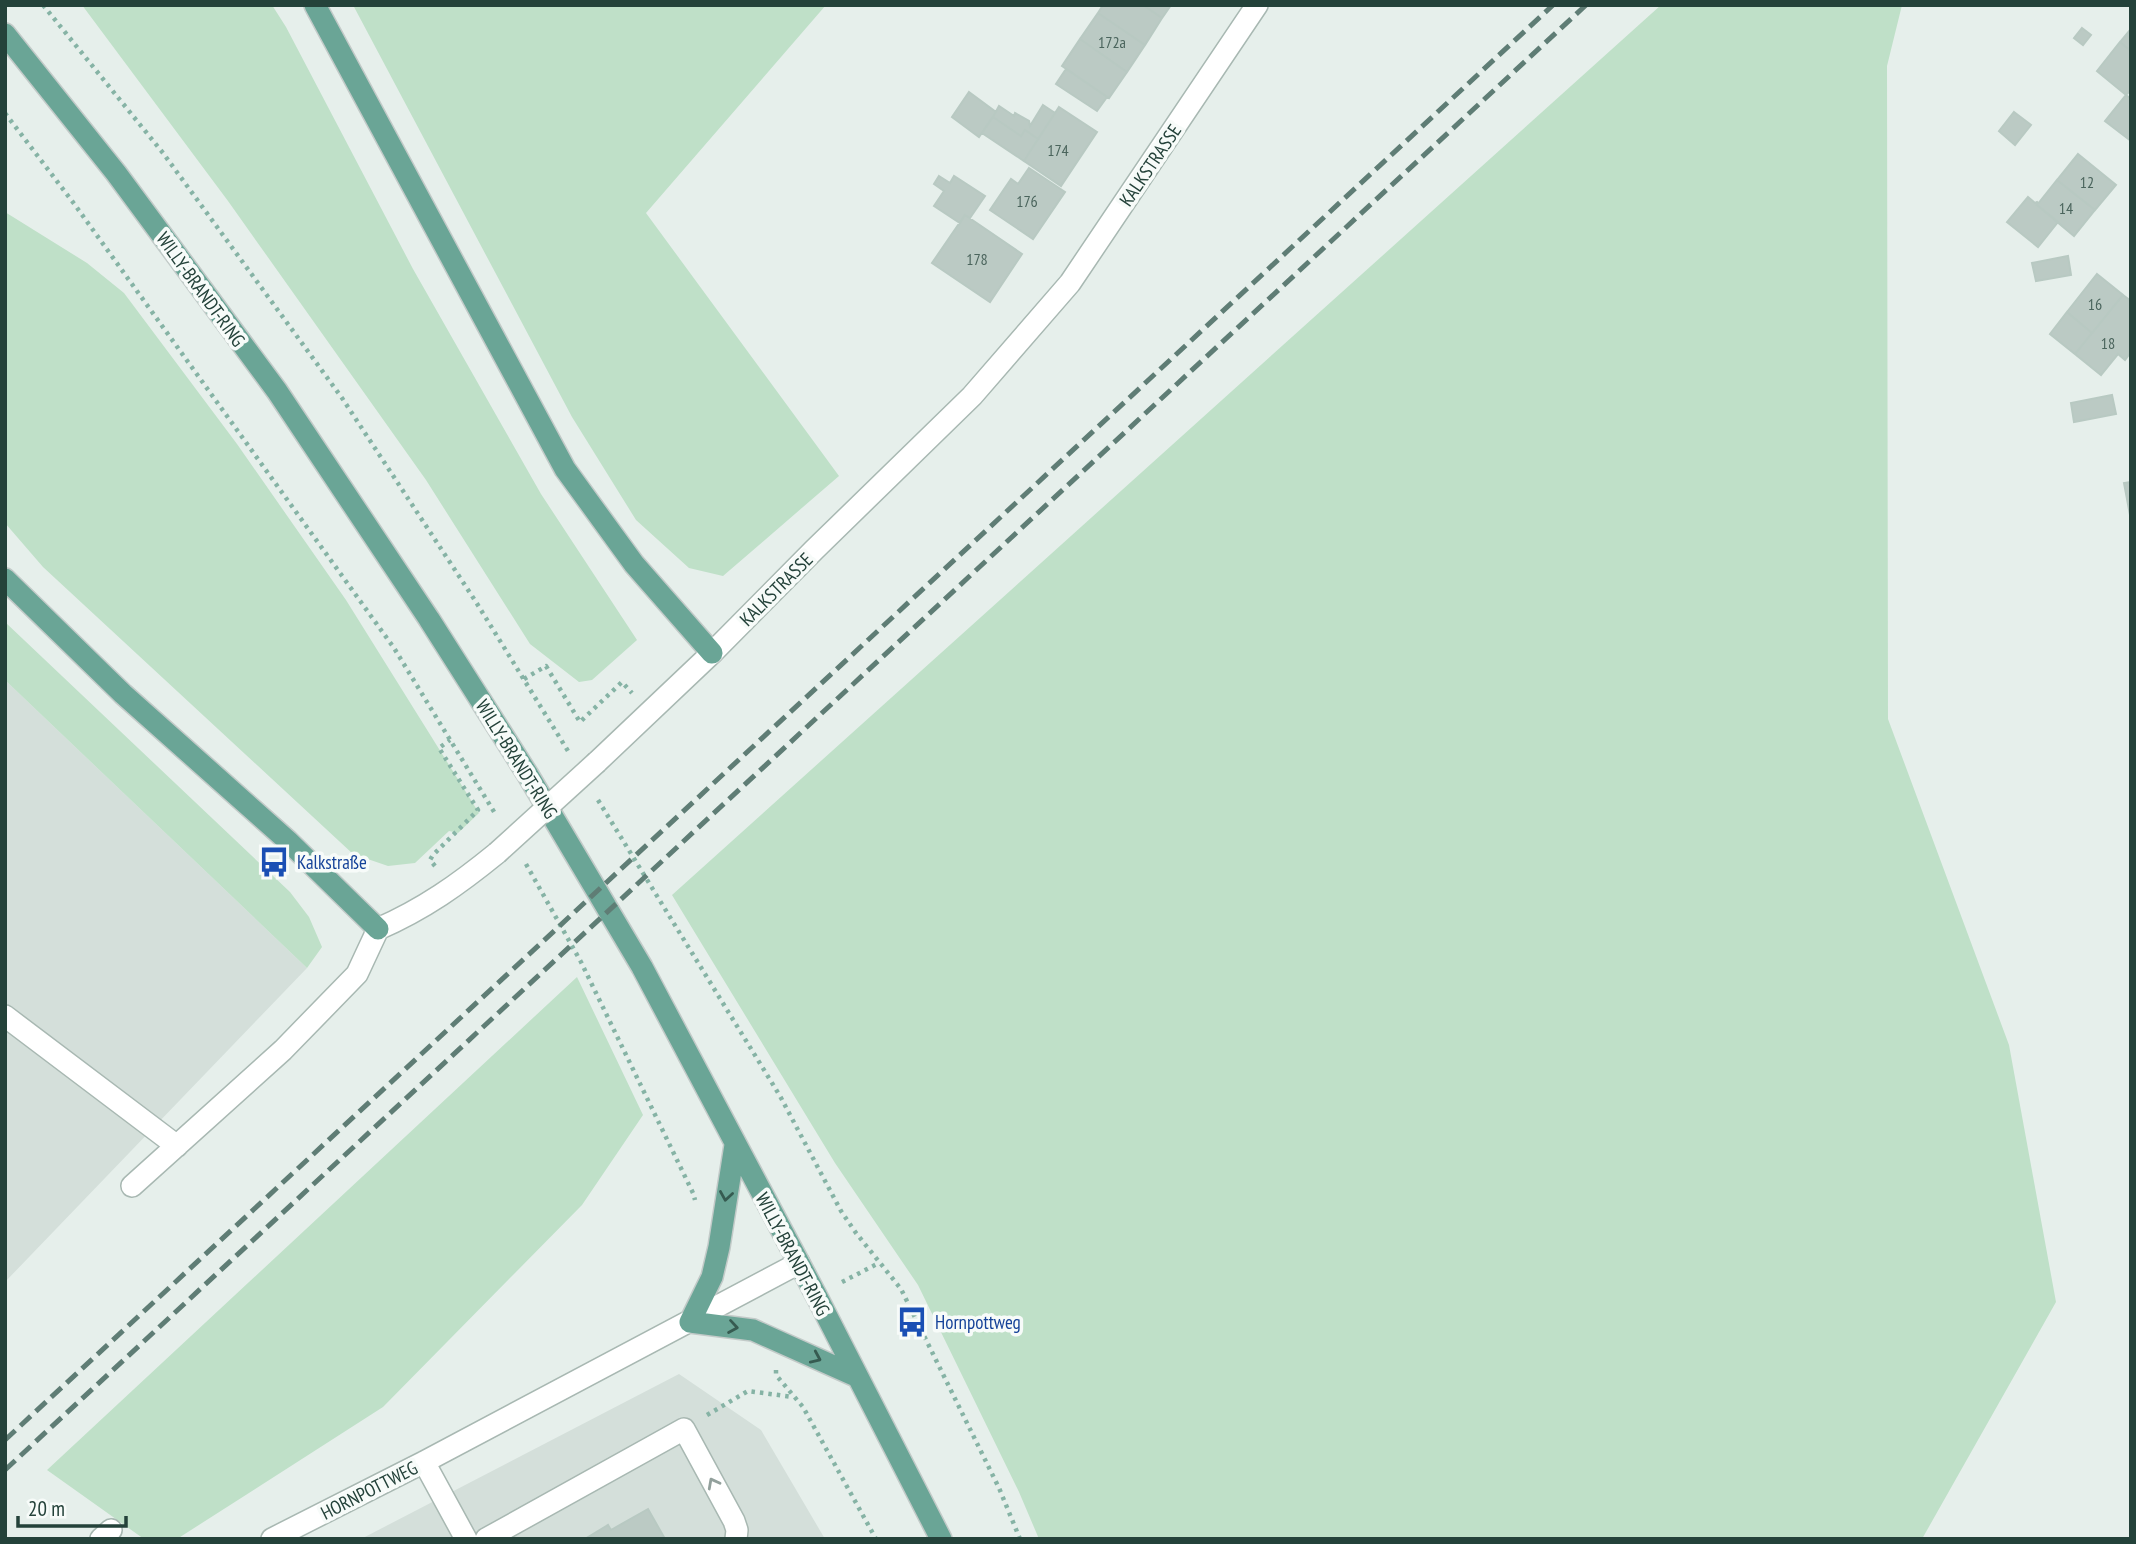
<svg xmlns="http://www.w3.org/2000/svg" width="2136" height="1544" font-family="'PT Sans Narrow',sans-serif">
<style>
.built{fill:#d4dfda}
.green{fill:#bfe0c8}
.building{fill:#bbcac4;stroke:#b8c9c2;stroke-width:2}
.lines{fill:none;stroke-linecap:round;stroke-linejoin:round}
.minor-casing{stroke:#a8b8b2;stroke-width:24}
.major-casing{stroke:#c2cac8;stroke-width:24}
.path{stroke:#86b3a5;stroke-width:4.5;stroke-dasharray:3.5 5;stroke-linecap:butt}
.minor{stroke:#fff;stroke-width:21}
.major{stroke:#6aa596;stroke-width:21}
.rail{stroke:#5f7d75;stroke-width:5;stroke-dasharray:14 7;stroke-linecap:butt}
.minor-bridge-casing{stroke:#a8b8b2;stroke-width:24;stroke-linecap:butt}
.minor-bridge{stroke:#fff;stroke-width:21}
.oneway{stroke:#365b51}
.oneway2{stroke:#92a09c}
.labels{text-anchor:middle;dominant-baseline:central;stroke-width:7;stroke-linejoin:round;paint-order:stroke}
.number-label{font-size:16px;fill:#4a645c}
.street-label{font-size:19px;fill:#24423a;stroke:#f7fbf9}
.transit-label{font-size:19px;fill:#164399;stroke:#f7fbf9;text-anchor:start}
</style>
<rect width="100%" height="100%" fill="#e6efeb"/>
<path class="built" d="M5,680l302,288 -302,314z
M679,1374l82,56 64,109h-464z"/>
<path class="green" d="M82,5h190l14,22 127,242 128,225 96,146 -45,40 -13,2 -49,-38 -104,-164 -198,-279z
M353,5h473l-180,208 193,263 -116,100 -34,-8 -53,-48 -64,-103z
M1661,5h241l-15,61 1,653 121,326 47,257 -134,237h-883l-20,-47 -101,-207 -83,-122 -163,-268z
M5,212l82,51 37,30 113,151 109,156 133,213 -21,20 -9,-2 -34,32 -27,3 -35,-12 -310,-287 -38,-44z
M5,622l285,270 19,25 13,30 -15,21 -302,-288z
M577,977l66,138 -61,90 -199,202 -206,132h-33l-97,-69z"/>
<path class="building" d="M1103,5h40l19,13 -17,27 -47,-32z
M1143,5h28l-9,13z
M1098,13l47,32 -18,27 -47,-33z
M2082,28l9,7 -8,10 -9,-7z
M2130,30l1,1v20l-11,-9z
M1080,39l47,33 -18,26 -47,-32z
M2120,42l11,9v39l-5,5 -29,-24z
M1066,69l41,28 -10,14 -41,-27z
M969,92l27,20 -17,25 -27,-20z
M2126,95l5,4v42l-26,-20z
M1043,105l12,8 -17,26 -13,-9 -4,6 -28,-19 6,-11 15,10 1,-3 14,8 1,5z
M1059,107l38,25 -36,54 -37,-25z
M2014,112l17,13 -16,20 -16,-14z
M993,117l28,19 4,-6 13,9 -14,22 -42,-28z
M2078,154l38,31 -21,25 -38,-30z
M1029,168l36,24 -32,47 -43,-29 21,-31 7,5z
M939,176l11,7 4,-7 31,20 -15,22 -5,-3 -5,8 -26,-17 10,-15 -10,-7z
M2057,180l38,30 -21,26 -37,-31z
M2028,197l7,6 2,-1 1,1 -1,2 21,17 -20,25 -31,-25z
M965,215l57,39 -32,48 -58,-39z
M2068,256l3,19 -35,6 -4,-18z
M2097,274l26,21 -31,38 -25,-21z
M2123,295l8,6v51l-6,8 -7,-6 -17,21 -26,-21z
M2067,312l25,21 -17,21 -25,-20z
M2112,395l4,19 -42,8 -3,-19z
M2131,482v33h-1l-6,-32z
M648,1509l17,30h-80l23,-14 3,5z"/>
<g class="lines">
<g class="minor-casing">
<path id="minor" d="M597,762l115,-109 102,-103 158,-154 98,-113 187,-278
M5,1016l172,130
M132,1186l151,-136 74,-76 21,-45c46,-20 81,-45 119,-76
M424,1462l42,77
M101,1539l10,-9
M272,1539l152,-77 375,-199
M486,1539l198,-110 50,92 3,9 -1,9"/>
</g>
<g class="major-casing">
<path id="major" d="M315,5l250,464 69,95 78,89
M5,34l111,139 161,218 152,228 99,156 114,192 174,328 125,244
M5,579l118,115 165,147 90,88
M735,1145l-16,102 -7,30 -22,45 63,8 105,47"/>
</g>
<path class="path" d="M43,5l120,148 179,245 134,204 92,149
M5,113l70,92 319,443 102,167
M524,679l22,-13 34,56 42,-40 10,11
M598,800l182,296 61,115 15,22 45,56 98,199 21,51
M526,864l55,98 112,231 2,7
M435,866l-5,-6 3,-5 45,-45 -39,-62 11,-8
M842,1282l37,-19
M776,1370v5l27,32 73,132
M707,1415l41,-24 45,6"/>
<use href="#minor" class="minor"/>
<use href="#major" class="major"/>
<path class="rail" d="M5,1440l1548,-1435
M5,1470l1581,-1465"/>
<g class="minor-bridge-casing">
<path id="minor-bridge" d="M497,853l100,-91"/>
</g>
<use href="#minor-bridge" class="minor-bridge"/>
</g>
<defs><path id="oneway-chevron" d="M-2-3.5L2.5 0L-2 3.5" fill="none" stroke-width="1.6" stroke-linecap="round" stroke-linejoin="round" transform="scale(1.75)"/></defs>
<g class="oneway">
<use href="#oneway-chevron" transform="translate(726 1196) rotate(99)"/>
<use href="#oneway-chevron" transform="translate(733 1327) rotate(9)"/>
<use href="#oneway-chevron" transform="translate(816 1358) rotate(24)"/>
</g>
<use class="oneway2" href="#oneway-chevron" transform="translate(713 1483) rotate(-118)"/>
<defs>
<g id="bus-bare" transform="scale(2.415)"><path d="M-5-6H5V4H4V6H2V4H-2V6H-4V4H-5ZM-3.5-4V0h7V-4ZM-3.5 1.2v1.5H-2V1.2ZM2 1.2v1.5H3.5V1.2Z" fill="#1a4fb4" stroke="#f7fbf9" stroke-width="2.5" paint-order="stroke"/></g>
</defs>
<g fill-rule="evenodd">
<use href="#bus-bare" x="274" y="862"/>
<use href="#bus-bare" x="912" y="1322"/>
</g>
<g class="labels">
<g class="number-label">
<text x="1112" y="42">172a</text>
<text x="1058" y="150">174</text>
<text x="2087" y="182">12</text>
<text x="1027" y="201">176</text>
<text x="2066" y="208">14</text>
<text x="977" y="259">178</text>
<text x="2095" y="304">16</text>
<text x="2108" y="343">18</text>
</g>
<g class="street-label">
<text transform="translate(1150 165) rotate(-56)">KALKSTRASSE</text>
<text transform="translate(201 289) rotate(54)">WILLY-BRANDT-RING</text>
<text transform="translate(776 589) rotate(-45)">KALKSTRASSE</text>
<text transform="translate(517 759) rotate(58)">WILLY-BRANDT-RING</text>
<text transform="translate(793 1254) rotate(62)">WILLY-BRANDT-RING</text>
<text transform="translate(369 1490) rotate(-27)">HORNPOTTWEG</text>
</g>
<g class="transit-label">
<text x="297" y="862">Kalkstraße</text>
<text x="935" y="1322">Hornpottweg</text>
</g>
</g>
<rect width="2136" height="1544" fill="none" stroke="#24423a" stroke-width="14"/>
<path d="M18 1516v10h108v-10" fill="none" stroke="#24423a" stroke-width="3.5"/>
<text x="28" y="1516" font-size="21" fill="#24423a" stroke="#f7fbf9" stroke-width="5" paint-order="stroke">20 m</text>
</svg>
